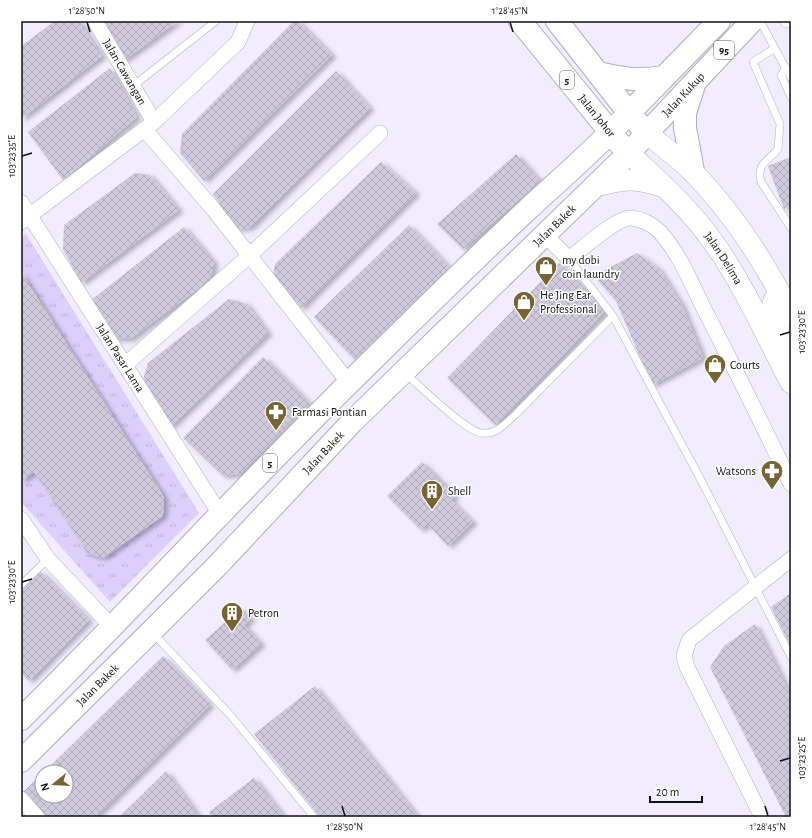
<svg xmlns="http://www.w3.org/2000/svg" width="812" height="838" font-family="'Alegreya Sans',sans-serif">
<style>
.grass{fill:url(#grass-tufts)}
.building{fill:url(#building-cross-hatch);filter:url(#shadow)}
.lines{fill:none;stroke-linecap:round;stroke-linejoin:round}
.lane-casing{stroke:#b1acbd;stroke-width:8}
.street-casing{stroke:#b1acbd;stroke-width:16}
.secondary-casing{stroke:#b1acbd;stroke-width:22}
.primary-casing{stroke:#b1acbd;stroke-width:24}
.highway-casing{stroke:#b1acbd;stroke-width:24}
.lane{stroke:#fff;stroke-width:7}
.street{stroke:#fff;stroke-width:15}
.secondary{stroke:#fff;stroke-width:21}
.primary{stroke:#fff;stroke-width:22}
.highway{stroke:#fff;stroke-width:22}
.ticks{fill:none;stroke:#100f14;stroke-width:1.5}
.labels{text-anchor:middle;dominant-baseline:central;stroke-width:3;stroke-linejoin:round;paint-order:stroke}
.shield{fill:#fff;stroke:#58575a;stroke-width:1}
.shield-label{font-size:11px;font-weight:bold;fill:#100f14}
.street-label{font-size:12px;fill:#100f14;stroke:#fff}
.poi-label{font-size:12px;fill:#100f14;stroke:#fff;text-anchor:start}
.neatline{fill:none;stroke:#100f14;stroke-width:1.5}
.ticks-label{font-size:10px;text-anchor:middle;fill:#100f14}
</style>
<defs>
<pattern id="grass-tufts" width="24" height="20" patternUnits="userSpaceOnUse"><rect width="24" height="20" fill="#ddcffc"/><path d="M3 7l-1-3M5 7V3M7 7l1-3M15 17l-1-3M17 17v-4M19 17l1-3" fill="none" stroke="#bdb1d7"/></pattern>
<pattern id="building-cross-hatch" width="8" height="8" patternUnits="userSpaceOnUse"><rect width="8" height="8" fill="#cec9db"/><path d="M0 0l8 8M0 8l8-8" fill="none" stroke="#b0abbb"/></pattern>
<filter id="shadow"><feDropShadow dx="4.5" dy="2.5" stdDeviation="2" flood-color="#0004"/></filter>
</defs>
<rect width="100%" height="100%" fill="#f1ecfe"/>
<path class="grass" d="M26,234l173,279 -89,89 -89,-100v-264z"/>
<path class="building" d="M55,21h24l23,35 -81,63v-73z
M100,21h78l-55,40z
M294,21h4l34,34 -128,126 -24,-28 2,-19z
M110,68l27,49 -74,63 -35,-48z
M336,71l34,37 -121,120 -12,1 -24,-35z
M516,154l24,27 -77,68 -26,-25z
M791,157v49l-7,3 -16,-43z
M381,162l35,31 -115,115 -28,-33 2,-11z
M135,173l15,2 29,35 -98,73 -18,-34 1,-24z
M409,225l42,44 -95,92 -42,-44z
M184,227l30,35 -4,18 -80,59h-16l-24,-38z
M637,253l22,16 23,36 21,53 -51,27 -36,-84 -22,-25z
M559,263l47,47 -111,115 -48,-47z
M21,272l143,225 -1,19 -60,42 -15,-4 -54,-82 -13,9z
M229,299l18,5 21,29 -98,94 -28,-44 6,-20z
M263,357l47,47 -70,70 -17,2 -40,-38z
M422,462l33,33 -4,5 22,22 -25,24 -21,-22 -6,6 -34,-34z
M40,571l49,49 -60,61 -8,-8v-82z
M791,593v54l-20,-40z
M241,608l10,11 -7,6 17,19 -29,26 -27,-30z
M755,624l36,72v121h-5l-76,-150 14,-21z
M163,656l47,49 -115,112h-49l-24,-24 20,-19v22h24v-24h-22z
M315,686l103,131h-98l-66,-83z
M166,771l32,44 -3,2h-76z
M254,778l30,39h-72l-3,-5z"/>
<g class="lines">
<g class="lane-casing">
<path id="lane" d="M760,21l31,57
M783,21l2,3h6
M775,48l-22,14 27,62 -2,25c-10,13 -22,14 -17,33l30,46
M786,67l-5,8 10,22
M133,86l83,-65
M569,259l44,57 89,166 89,175
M406,374c14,12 60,58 76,59 14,2 24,-10 34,-19l97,-98
M21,585l27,-26
M152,632l80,85 82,100"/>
</g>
<g class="street-casing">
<g id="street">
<path id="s1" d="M95,21l59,101"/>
<path d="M145,130l69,80 135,173"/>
<path id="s2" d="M21,202l199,312"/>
<path d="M21,222l133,-100 84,-80 9,-21"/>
<path d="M544,234l25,25c13,-10 48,-42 62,-41 12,1 21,6 29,14 20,22 32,53 45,79 30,57 58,115 86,173"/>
<path d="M126,364l123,-108 131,-123"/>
<path d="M21,519l27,40 65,69"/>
<path d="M21,799l16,18"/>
<path d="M762,817l-75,-150 -3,-11 5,-16 102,-81"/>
</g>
</g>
<g class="secondary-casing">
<g id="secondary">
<path d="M647,133c15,13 32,25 46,39 40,41 72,91 98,142"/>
<path id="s3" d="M629,153c29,28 59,54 82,86 32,44 55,96 80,144"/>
<path d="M595,186c31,-7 38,-9 69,1"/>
<path d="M781,295l-7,5 -1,5 11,44"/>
</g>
</g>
<g class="primary-casing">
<g id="primary">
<path d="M629,113l90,-92"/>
<path id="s4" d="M647,133l105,-112"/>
<path d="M693,171l-8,-43v-15l9,-28"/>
</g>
</g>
<g class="highway-casing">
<g id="highway">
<path id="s5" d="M520,21l100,123"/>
<path d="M598,73c26,6 39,8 66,4"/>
<path d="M21,719c111,-110 217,-226 328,-336 59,-58 117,-116 177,-172 34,-32 71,-63 103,-98"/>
<path id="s6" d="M21,761l195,-194 136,-145 277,-269 18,-20 -18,-20 -72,-92"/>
</g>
</g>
<use href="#lane" class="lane"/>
<use href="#street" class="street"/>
<use href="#secondary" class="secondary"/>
<use href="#primary" class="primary"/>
<use href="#highway" class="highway"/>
</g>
<path class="ticks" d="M87,22l3,10M510,22l3,10M22,156l10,-3M780,335l10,-3M22,582l10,-3M780,761l10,-3M342,806l3,10M765,806l3,10"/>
<defs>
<g id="shop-pin" transform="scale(1.15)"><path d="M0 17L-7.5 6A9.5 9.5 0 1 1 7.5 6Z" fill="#766432" stroke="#fff"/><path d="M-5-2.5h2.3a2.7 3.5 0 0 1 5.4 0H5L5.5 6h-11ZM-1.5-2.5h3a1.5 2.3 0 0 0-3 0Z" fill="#fff"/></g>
<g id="pharmacy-pin" transform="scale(1.15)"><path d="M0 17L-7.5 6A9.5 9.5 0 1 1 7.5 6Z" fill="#766432" stroke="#fff"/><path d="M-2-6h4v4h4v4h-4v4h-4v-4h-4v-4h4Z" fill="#fff"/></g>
<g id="building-pin" transform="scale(1.15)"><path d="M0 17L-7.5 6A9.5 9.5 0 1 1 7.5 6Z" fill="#766432" stroke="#fff"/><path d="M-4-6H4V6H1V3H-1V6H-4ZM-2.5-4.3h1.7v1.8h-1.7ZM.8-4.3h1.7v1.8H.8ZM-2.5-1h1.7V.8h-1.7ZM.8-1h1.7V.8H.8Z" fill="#fff"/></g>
</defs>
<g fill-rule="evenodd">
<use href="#shop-pin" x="546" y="267"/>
<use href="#shop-pin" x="524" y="302"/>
<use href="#shop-pin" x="715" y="365"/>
<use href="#pharmacy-pin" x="276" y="412"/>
<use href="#pharmacy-pin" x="772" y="471"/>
<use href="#building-pin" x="432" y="491"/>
<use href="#building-pin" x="232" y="613"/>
</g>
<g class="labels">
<g class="shield">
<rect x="714" y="41" width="20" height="18" rx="3"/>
<rect x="560" y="71" width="14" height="18" rx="3"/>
<rect x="263" y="454" width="14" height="18" rx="3"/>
</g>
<g class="shield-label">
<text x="724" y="50">95</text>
<text x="567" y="80">5</text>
<text x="270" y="463">5</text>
</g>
<g class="street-label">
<text stroke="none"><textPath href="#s1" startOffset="59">Jalan Cawangan</textPath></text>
<text stroke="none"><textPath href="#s4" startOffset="53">Jalan Kukup</textPath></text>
<text stroke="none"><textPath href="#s5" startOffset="122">Jalan Johor</textPath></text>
<text stroke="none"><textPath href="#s6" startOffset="756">Jalan Bakek</textPath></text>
<text stroke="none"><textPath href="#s3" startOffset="142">Jalan Delima</textPath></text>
<text stroke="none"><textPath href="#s2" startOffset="185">Jalan Pasar Lama</textPath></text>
<text stroke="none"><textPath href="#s6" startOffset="432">Jalan Bakek</textPath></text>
<text stroke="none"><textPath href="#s6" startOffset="108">Jalan Bakek</textPath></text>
</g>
<g class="poi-label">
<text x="562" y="260">my dobi<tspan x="562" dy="14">coin laundry</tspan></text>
<text x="540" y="295">He Jing Ear<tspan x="540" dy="14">Professional</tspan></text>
<text x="730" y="365">Courts</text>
<text x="292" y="412">Farmasi Pontian</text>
<text x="756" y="471" text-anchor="end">Watsons</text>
<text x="448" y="491">Shell</text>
<text x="248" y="613">Petron</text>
</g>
</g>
<rect width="812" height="838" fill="none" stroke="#ffffff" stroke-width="44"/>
<g transform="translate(54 784) rotate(252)"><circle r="19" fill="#ffffff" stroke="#9f9fa1"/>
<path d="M0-3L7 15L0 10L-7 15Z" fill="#766432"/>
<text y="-6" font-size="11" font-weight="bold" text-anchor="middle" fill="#100f14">N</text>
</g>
<path d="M650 796v6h52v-6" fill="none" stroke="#100f14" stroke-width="2"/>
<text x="656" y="796" font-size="12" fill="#100f14" stroke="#ffffff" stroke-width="3" paint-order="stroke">20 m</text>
<rect x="22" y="22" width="768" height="794" class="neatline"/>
<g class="ticks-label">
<text x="87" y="14">1°28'50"N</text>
<text x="510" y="14">1°28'45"N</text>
<text transform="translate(11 156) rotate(-90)" y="4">103°23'35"E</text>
<text transform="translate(801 332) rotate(-90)" y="4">103°23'30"E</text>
<text transform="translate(11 582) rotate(-90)" y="4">103°23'30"E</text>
<text transform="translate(801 758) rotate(-90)" y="4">103°23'25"E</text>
<text x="345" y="830">1°28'50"N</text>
<text x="768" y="830">1°28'45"N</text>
</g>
</svg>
